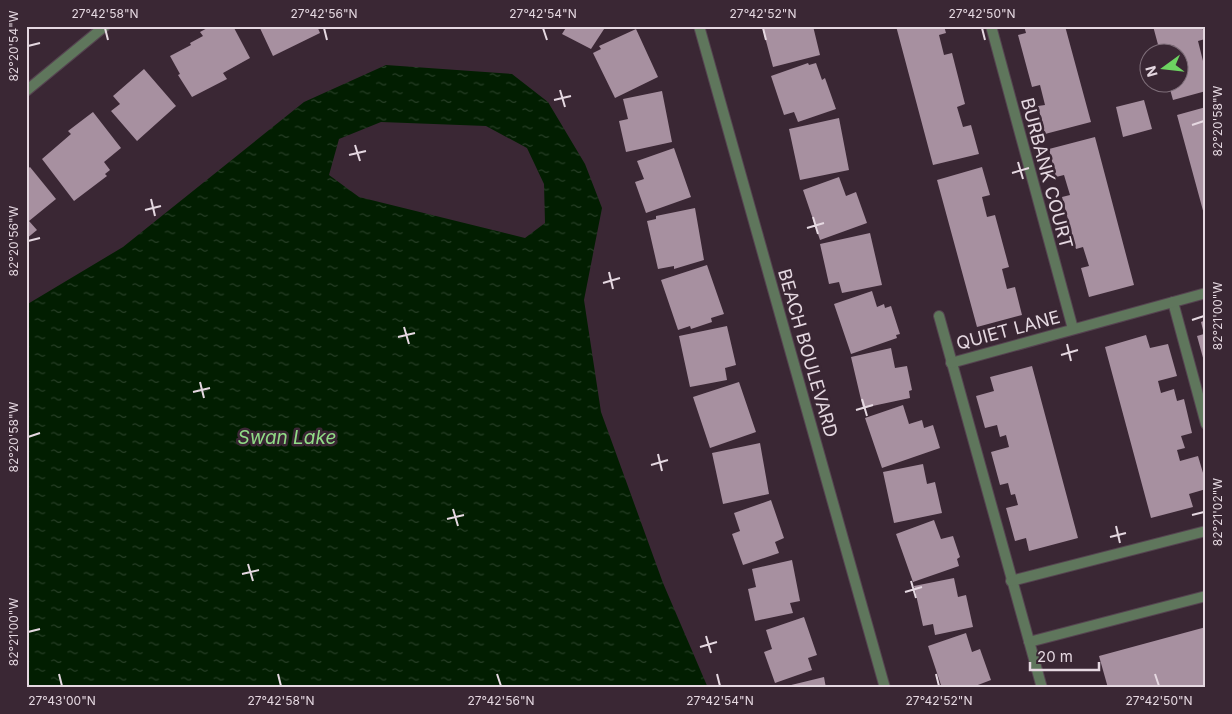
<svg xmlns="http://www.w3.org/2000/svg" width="1232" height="714" font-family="Inter,sans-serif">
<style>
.water{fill:url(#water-ripples);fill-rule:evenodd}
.building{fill:#a790a0}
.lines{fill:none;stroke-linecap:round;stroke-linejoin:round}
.lane-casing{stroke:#554350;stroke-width:12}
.street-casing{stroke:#554350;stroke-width:12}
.lane{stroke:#5f765c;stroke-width:10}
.street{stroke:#5f765c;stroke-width:10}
.ticks{fill:none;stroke:#e5d8e1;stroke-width:2}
.labels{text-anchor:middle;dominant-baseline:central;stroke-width:5;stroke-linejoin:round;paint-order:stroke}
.street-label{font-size:18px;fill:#e5d8e1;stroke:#3a2734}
.water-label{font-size:19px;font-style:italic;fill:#91dc87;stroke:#3a2734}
.neatline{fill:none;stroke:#e5d8e1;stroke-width:2}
.ticks-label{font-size:12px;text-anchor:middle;fill:#e5d8e1}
</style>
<defs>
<pattern id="water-ripples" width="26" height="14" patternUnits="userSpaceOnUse" patternTransform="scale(1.25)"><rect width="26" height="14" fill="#021e01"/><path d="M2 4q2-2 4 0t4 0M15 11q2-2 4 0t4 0" fill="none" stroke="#273e26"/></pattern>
</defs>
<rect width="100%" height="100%" fill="#3a2734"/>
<path class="water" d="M386,65l126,9 36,28 37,62 17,44 -18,92 17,112 62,171 45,105h-682v-383l97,-58 181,-145zM381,122l105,4 41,22 17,36 1,39 -20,15 -166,-41 -30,-22 10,-36z"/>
<path class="building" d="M211,26h22l17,32 -27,15 4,6 -35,18 -14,-22 2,-1 -10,-18 21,-11 -1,-2 13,-7 -3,-4z
M259,26h58l3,7 -47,23z
M567,26h39l-15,23 -29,-15z
M762,26h51l7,29 -47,12z
M896,26h48l2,7 -7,2 5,20 8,-2 13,51 -8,3 6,20 8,-2 8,29 -46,11z
M1024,26h41l26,96 -46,12 -7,-28 7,-1 -5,-20 -8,2 -14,-52 8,-2z
M1153,26h49l3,13 -7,2 5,20h3v30l-33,9 -5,-18h12v-30h-20z
M636,29l22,48 -43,21 -22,-45 8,-4 -2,-3z
M808,63l1,2 7,-2 6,17 3,-2 11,31 -38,13 -4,-10 -10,3 -13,-39z
M144,69l32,37 -39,35 -26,-30 9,-7 -7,-8z
M662,91l10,51 -46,10 -7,-31 9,-2 -5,-20z
M1144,100l8,29 -29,8 -7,-30z
M1206,107v111h-1l-28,-103z
M93,112l28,36 -17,14 6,8 -5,4 2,2 -33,25 -32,-42 29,-25 -3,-3z
M839,118l10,52 -49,10 -11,-51z
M1095,137l39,148 -45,12 -8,-29 8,-2 -6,-19 -7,2 -14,-52 8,-2 -6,-20 -8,2 -7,-28z
M674,148l17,49 -45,16 -11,-31 9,-3 -7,-18z
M30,167l26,32 -27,22 8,9 -11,9v-69z
M982,167l8,28 -8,2 5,20 8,-2 14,52 -7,2 5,20 8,-2 7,28 -45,12 -40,-147z
M839,177l7,19 10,-4 11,31 -47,17 -17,-50z
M695,208l9,52 -30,9v-3l-16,3 -11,-48 9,-2v-3z
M870,233l12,52 -40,8 -3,-11 -10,2 -9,-40z
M707,265l17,49 -13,4 1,4 -21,7 -1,-3 -12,4 -17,-50z
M872,291l5,16 7,-3 1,4 6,-2 9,28 -4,1 1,3 -46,16 -17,-50z
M1206,320v45h-1l-8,-29 7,-2 -3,-12z
M727,326l9,39 -11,3 2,12 -37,7 -11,-51z
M1146,335l4,13 18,-4 9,32 -19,5 3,12 13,-4 3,12 7,-2 8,34 -11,3 4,12 -8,2 3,11 18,-5 8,27v6l-17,5 4,13 -42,11 -46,-171z
M891,348l4,20 12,-2 5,24 -3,1 1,7 -47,10 -12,-51z
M1032,366l46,172 -49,13 -3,-13 -11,3 -9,-33 12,-3 -3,-11 -4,1 -3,-12 -8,2 -9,-33 18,-5 -3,-12 -6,2 -3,-12 -12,3 -9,-32 18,-5 -4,-14z
M739,382l17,50 -46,16 -17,-51z
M903,405l6,19 13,-4 2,8 9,-3 7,23 -58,20 -17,-50z
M760,443l9,51 -46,10 -11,-51z
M923,464l4,20 8,-2 7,31 -48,10 -11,-51z
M771,500l13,38 -9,4 4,11 -36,12 -11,-31 8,-3 -6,-18z
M934,520l7,19 12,-3 7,21 -3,2 2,7 -46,16 -17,-48z
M792,560l8,41 -10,2 3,10 -38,8 -7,-32 8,-2 -4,-18z
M954,578l4,19 8,-2 7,32 -38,8 -2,-11 -10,2 -9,-40z
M804,617l13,38 -9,3 4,12 -37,13 -11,-31 8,-3 -6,-19z
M1206,627v61h-98l-9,-32z
M966,633l6,19 8,-3 11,31 -21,8h-28l-14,-42z
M824,677l2,11h-43v-1z"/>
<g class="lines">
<g class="lane-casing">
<path id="lane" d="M1173,302l33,122
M939,316l103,372
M1029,642l177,-46"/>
</g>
<g class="street-casing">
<path id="street" d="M699,26l186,662
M991,26l82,303
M26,91l79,-65
M951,363l255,-70
M1011,581l195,-50"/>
</g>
<use href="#lane" class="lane"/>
<use href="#street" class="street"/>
</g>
<path class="ticks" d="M105,28l3,12M324,28l3,12M543,28l4,12M763,28l3,12M982,28l3,12M28,46l12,-3M560,90l5,17M554,100l17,-4M1192,125l12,-4M355,145l5,16M349,155l17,-4M1018,162l5,17M1012,173l17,-5M151,199l4,17M145,210l16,-4M813,217l5,17M807,228l17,-5M28,241l12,-3M609,272l4,17M603,283l17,-5M1192,320l12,-4M404,327l5,17M398,337l17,-4M1067,344l4,17M1061,355l17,-5M200,382l4,16M193,392l17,-4M862,399l5,17M856,410l17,-5M28,437l12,-4M658,454l4,17M651,465l17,-5M453,509l5,17M1192,515l12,-3M447,519l17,-4M1116,526l4,17M1110,537l16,-4M248,564l5,17M242,574l17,-4M911,581l5,17M905,592l17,-5M28,632l12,-3M706,636l5,17M700,647l17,-5M59,674l3,12M278,674l3,12M497,674l4,12M717,674l3,12M936,674l3,12M1155,674l4,12"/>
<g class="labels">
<g class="street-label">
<text transform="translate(1047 173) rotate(75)">BURBANK COURT</text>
<text transform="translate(1008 330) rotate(-15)">QUIET LANE</text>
<text transform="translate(808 353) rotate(74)">BEACH BOULEVARD</text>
</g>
<g class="water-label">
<text x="287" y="437">Swan Lake</text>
</g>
</g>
<rect width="1232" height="714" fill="none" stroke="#3a2734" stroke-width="55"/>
<g transform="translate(1164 68) rotate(255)"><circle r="24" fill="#3a2734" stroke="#7e6e79"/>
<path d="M0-4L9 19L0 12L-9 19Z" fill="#6dd361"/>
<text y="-8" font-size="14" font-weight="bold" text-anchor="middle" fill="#e5d8e1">N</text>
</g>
<path d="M1030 662v8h69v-8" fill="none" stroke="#e5d8e1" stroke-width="2.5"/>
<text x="1037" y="662" font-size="15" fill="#e5d8e1" stroke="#3a2734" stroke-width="4" paint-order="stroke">20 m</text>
<rect x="28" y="28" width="1176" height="658" class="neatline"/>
<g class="ticks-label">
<text x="105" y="18">27°42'58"N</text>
<text x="324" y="18">27°42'56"N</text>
<text x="543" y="18">27°42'54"N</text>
<text x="763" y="18">27°42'52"N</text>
<text x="982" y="18">27°42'50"N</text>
<text transform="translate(14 46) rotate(-90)" y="4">82°20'54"W</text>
<text transform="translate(1218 121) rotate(-90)" y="4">82°20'58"W</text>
<text transform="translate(14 241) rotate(-90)" y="4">82°20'56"W</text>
<text transform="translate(1218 316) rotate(-90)" y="4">82°21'00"W</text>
<text transform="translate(14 437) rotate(-90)" y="4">82°20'58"W</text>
<text transform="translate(1218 512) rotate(-90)" y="4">82°21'02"W</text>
<text transform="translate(14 632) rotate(-90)" y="4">82°21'00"W</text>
<text x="62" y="705">27°43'00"N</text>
<text x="281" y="705">27°42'58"N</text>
<text x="501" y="705">27°42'56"N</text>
<text x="720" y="705">27°42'54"N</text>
<text x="939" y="705">27°42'52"N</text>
<text x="1159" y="705">27°42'50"N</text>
</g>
</svg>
